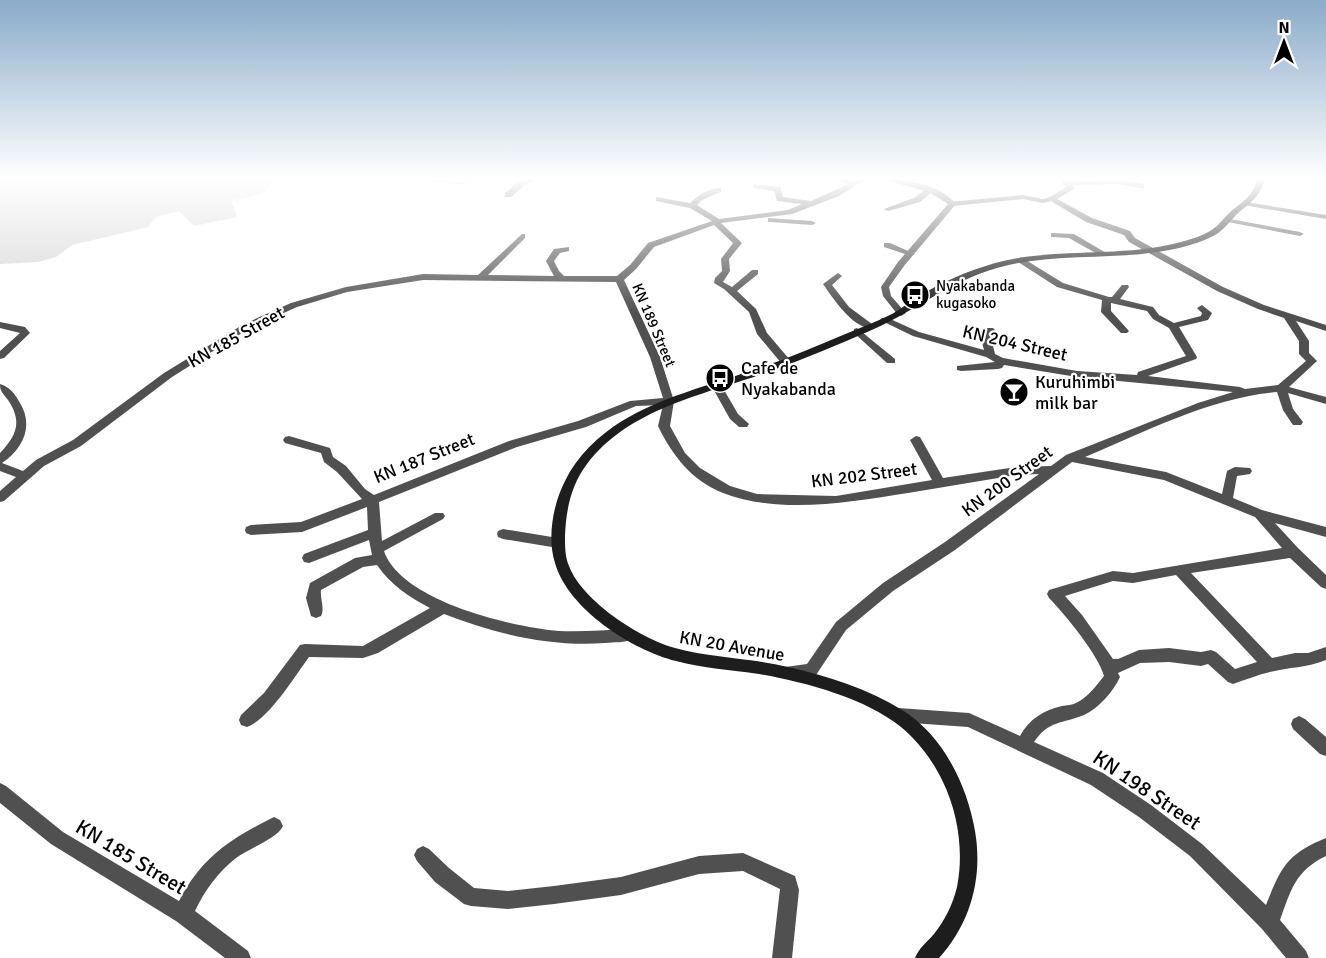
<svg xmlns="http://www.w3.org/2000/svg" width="1326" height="958" font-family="Signika,sans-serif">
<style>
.green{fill:#d7d7d7}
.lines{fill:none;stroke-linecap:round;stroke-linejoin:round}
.stream{stroke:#9e9e9e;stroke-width:2}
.minor{fill:#505050;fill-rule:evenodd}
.tertiary{fill:#505050;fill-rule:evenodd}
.secondary{fill:#1d1d1d;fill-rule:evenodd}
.labels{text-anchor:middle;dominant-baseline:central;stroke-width:4.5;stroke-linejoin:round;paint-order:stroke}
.far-poi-label{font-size:15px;fill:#000;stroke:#fff;text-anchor:start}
.far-street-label{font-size:15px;fill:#000;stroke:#fff}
.street-label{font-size:18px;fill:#000;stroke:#fff}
.poi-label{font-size:18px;fill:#000;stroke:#fff;text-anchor:start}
.near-street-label{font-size:21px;fill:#000;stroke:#fff}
</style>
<rect width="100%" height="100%" fill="#fff"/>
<path class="green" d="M0,179h268l3,3 -7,11 -33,8 6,16 -43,9 -15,-15 -23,6 -8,10 -76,18 -16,12 -18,5 -38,2z"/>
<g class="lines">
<path class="stream" d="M424,179l42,5"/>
<path class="minor" d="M527,179h9l-12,7 -13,11h-6v-4l13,-11z
M834,179h32l-27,17 -47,18 -71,9 21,20 -13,16 1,12 -7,11 9,5 20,-17h6v4l-21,17 19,18 11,24 23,27v4h-8l-25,-30 -8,-22 -25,-23 -10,-6 1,-5 7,-7 -1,-12 12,-16 -19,-18 -60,22 -18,22 -12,11 36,77 14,44 -4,25 15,27 15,15 30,18 27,8 79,2 96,-16 -22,-40 6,-4 4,1 23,41 73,-11 35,-1 15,-11 132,-52 35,-11 -156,-15 -73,-12 -2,3 -4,1 -37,2 -4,-1v-4l38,-4 -9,-5 -73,-21 -33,-16 2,-2h6l31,14 65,18 -3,-12 6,-10h6l2,2 -4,8 4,16 8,4 74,13 60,4 1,-3 48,-16 -17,-28 -16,-9 -6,-8 -36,-8v8l18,20 -2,2h-6l-20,-21 1,-12 -45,-13 -39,-25 -1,-2 4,-3 42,26 46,14h3l10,-12h6l1,2 -9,12 33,8 6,8 15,8 27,-7 1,-3 -5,-5 5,-3 10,8 -4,7 -29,7 18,30 -1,2 -48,17 92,11 5,2 33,-4 28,-24 -7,-7v-13l-15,-23 -26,-9 -41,-18 -88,-49 -5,-7 -38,-13 -35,-21 -8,2 -20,-4 -71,7 -4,-2 1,-2 74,-7 20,4 7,-2 16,-10 -7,-8 9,2 48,-1 28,4v4h-3l-25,-4 -43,1 1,4 -17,10 35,19 38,13 5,7 88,49 41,18 62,20v6l-30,-10 13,20v12l8,8 -28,26 37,10v7l-38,-11 5,16 10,13 -2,3h-8l-10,-15 -6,-18c-67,6 -130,39 -192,65l81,15 56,22 5,-23 8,-4 15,1 2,3 -2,3 -13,2 -4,22 29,12 64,17v10l-51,-14 23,25 28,27v14l-5,-2 -31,-29 -99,15 81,85 23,-5h13l18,-6v13c-19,8 -37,7 -56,12 -13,3 -25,8 -37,12l-5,-2 -20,-18 -7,2 -32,-4 -29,1 -22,10 2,4c-7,15 -21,31 -36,38 -22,9 -35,5 -50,27l69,31 48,32 51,39 64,61c15,-38 21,-51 60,-67v18c-31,15 -35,34 -46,64l26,31 3,7h-23l-24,-29 -72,-73 -51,-39 -48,-32 -123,-58 -70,-5 -6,-2 -2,-5 2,-5 6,-2 71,5 51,23c9,-17 24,-26 42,-30 5,-1 10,-1 14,-3 11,-5 21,-18 28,-27 -5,-20 -39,-62 -55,-78l-2,-4 2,-4 64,-19 20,2 149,-25 -27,-31 -91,-37 -92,-18 -117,88 -62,41 -47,39 -30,45 -26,4 -5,-2 -3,-5 3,-5 22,-3 29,-42 47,-39 62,-41 94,-68 -23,1c-36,6 -72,12 -108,18 -59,9 -127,22 -185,0 -31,-12 -51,-38 -65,-67l5,-21 -27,1 -50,21 -69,20 -138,55 3,39 53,-28h8l2,3 -2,3 -59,32c17,50 128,76 175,80 23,1 46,-1 69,-2l5,2 2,4 -2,4c-9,4 -18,3 -28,4 -55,4 -109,-9 -161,-29l-66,39 -15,5 -54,-1c-14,19 -40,62 -62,70l-6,-2 -2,-5 2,-5 23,-22 36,-48 5,-1 58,2 67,-38c-22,-12 -38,-22 -53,-43l-14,2 -42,23c-1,9 4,19 0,26l-5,2 -5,-2 -5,-18 4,-15 45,-25 17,-3 -3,-15 -60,23 -5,-1 -2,-4 2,-4 64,-24 -1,-23 -65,25 -51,3 -5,-2 -1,-3 1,-3 5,-2 50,-3 61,-23 -25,-27 -13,-10 -3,-9 -36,-10 -2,-3 2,-3 4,-1 41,12 3,9 13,9 19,23 9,6 135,-54 69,-20 52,-20 33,-3 -13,-41 -34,-75 -193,-2 -76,12 -50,15 -47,21 -78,49 -91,69 -37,20 -40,35 -4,1v-11l16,-14 -16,-6v-18c16,-17 23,-31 8,-53 -5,-7 -8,-8 -8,-16 10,3 15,10 20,19 14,23 3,46 -18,60l21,8 13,-11 37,-20 91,-67 80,-49 47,-21 55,-16 77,-13 55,1 44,-41h3v4l-37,37 66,1 -8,-15 8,-12 15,-2v4l-9,2 -6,8 5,10 5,5h53l13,-11 18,-22 64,-22 -22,-13 -34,-7v-4l34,6c8,-8 19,-15 31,-15v4l-19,8 -5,5 22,14 69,-9 14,-6 -25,-3 -3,-10 -21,-3v-4l27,3 3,10 28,4 38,-17zM1176,575l81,87 -22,7 -19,-17 -5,-2 -10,2 -32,-4 -30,2 -21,9h-5l-31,-44 -17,-19 48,-15 20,2z
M926,189l7,2 -13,11 -32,9 -4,-2 30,-11z
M1246,202l80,13v4l-77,-13 -4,-2z
M768,218l44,3 4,2 -4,2 -41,-3h-3z
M1225,218l75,14 4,2 -4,2 -72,-14h-3z
M1051,233l23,1 34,20 -7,2 -32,-18 -18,-1z
M884,243h6l25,11 -4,2 -27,-9z
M838,273l4,3 -10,9 17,22 23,17v4c-18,2 -40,-31 -49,-44z
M0,322l25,5 5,6 -26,25 -4,1v-8l20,-18 -20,-5z
M857,328l38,31v4h-8l-33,-30v-4z
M716,382l4,1 18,31 11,10 -2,3h-8l-9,-8 -19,-34z
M503,529l55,9 5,1 2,4 -2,4 -5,1 -55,-9 -5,-2 -1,-3 1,-3z
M1299,716l6,3 21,18v19l-6,-2 -27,-25 -2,-5 2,-5z
M0,783l6,3 57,46 116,69c22,-42 48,-60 89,-81l6,-3 6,3 3,6c-5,12 -35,23 -47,32 -18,14 -31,32 -41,53l53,40 3,7h-26l-49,-37 -125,-77 -51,-41z
M423,846l6,3 20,19 25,20 34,3 46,-5 67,-9 78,-21 44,-3 52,23 4,14 -7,68h-20l8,-69 -37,-18 -44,3 -78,21 -67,9 -46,5 -37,-3 -7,-2 -29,-22 -18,-21 -3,-6 3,-6z"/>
<path class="tertiary" d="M882,179c24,0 58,5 74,25l-52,62 -15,21 2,9 15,17 -5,3 -3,-1 -15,-19 -2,-9 17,-25 50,-58 -19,-12z"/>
<path class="secondary" d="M1257,179h8c-5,18 -15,24 -28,35 -7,7 -13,16 -22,21 -11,6 -24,10 -36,13 -59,14 -123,3 -182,20 -48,14 -79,41 -123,61 -34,15 -70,30 -106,43 -62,22 -139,36 -181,92 -16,21 -21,46 -22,72 0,10 0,21 4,30 13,35 72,73 106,82 37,10 76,10 113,19 39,9 81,22 114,43 41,25 65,75 73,121 8,46 -4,92 -36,127h-24c4,-10 12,-16 19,-24 11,-14 19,-30 23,-47 7,-35 1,-74 -14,-105 -10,-21 -24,-40 -42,-55 -36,-29 -96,-45 -142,-53 -28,-4 -56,-6 -83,-13 -44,-11 -108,-52 -121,-98 -8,-25 -2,-59 10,-82 12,-25 33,-45 57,-60 40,-24 85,-35 128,-50 32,-10 62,-23 93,-36 16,-7 33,-13 49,-21 9,-5 17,-12 26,-17 23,-15 50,-26 77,-34 59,-16 122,-5 182,-20 12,-3 26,-7 36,-14 6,-4 10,-10 16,-16 13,-11 24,-16 28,-34z"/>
</g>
<linearGradient id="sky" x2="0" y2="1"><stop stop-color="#8aabca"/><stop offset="0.57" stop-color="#fff"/><stop offset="1" stop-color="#fff" stop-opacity="0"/></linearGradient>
<rect width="1326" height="313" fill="url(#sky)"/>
<defs>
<g id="bus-disc" transform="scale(1.5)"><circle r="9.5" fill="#000" stroke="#fff"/><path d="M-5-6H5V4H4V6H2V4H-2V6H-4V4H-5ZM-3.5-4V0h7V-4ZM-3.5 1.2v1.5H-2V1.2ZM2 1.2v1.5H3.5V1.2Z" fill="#fff"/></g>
<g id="bar-disc" transform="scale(1.5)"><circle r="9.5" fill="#000" stroke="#fff"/><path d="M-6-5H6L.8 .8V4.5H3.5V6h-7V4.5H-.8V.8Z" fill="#fff"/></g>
</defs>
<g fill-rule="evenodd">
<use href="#bus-disc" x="915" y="295"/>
<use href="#bus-disc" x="720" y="378"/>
<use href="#bar-disc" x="1014" y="392"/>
</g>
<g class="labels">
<g class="far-poi-label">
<text x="936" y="286">Nyakabanda<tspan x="936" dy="17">kugasoko</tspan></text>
</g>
<g class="far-street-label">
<text transform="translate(654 325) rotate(67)">KN 189 Street</text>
</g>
<g class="street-label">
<text transform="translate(236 337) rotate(-29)">KN 185 Street</text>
<text transform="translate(1015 343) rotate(13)">KN 204 Street</text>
<text transform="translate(424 458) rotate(-22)">KN 187 Street</text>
<text transform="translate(864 475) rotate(-7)">KN 202 Street</text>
<text transform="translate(1007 481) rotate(-36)">KN 200 Street</text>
<text transform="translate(732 646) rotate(10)">KN 20 Avenue</text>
</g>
<g class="poi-label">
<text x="741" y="368">Cafe de<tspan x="741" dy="21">Nyakabanda</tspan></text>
<text x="1035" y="382">Kuruhimbi<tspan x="1035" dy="21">milk bar</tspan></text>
</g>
<g class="near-street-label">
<text transform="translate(1147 790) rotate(34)">KN 198 Street</text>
<text transform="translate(131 857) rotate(31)">KN 185 Street</text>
</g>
</g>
<g transform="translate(1284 42)" stroke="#ffffff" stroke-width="4.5" paint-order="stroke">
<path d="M0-4.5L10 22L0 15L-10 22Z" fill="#000000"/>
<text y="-9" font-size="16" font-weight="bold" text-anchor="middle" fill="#000000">N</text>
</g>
</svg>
